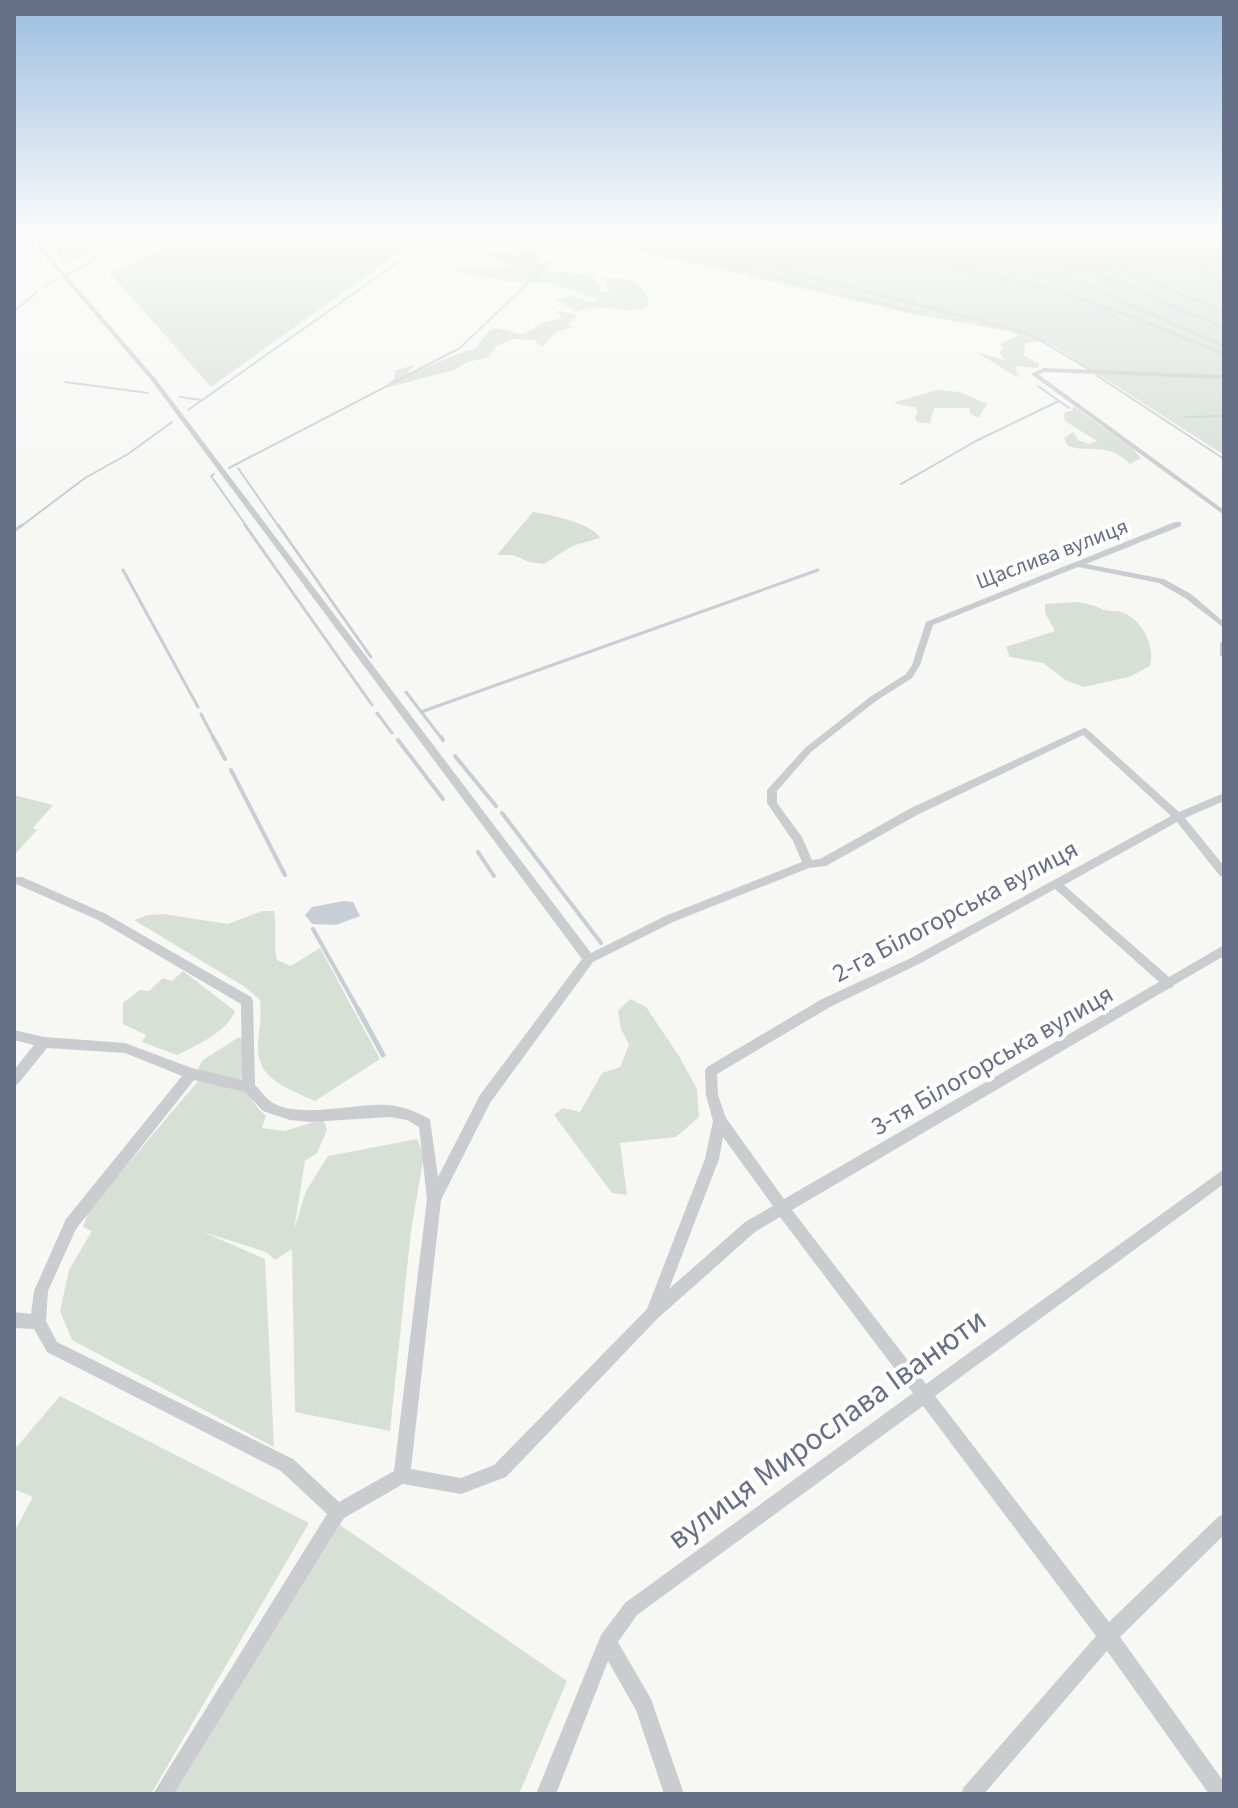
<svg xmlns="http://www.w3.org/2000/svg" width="1238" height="1808" font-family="'Source Sans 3',sans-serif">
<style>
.green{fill:#d6e0d5}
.water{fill:#c7ced5}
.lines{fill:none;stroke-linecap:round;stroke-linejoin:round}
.stream-far3{stroke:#c7ced5;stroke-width:2}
.stream-far2{stroke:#c7ced5;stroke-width:3}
.stream-far1{stroke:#c7ced5;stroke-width:4}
.stream{stroke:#c7ced5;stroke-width:5}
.river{fill:#c7ced5;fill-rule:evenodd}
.street{fill:#caccd0;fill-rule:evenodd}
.labels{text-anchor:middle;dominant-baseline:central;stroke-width:8;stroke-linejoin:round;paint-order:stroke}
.far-street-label{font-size:22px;fill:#656f87;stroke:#fff}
.street-label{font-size:26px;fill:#656f87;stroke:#fff}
.near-street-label{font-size:32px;fill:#656f87;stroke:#fff}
</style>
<rect width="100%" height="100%" fill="#f7f7f4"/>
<path class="green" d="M46,231h99l-81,33z
M205,231h215l2,5 -211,151 -101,-114z
M553,231h648l23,8v216l-170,-109 -17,-5 -12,3 -1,11 15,9 -1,4 -22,-2 1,8 5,3 -7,-1 -39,-24 29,8 -5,-7 3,-6 -3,-3 18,-8 -5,-4 -105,-19z
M531,250l9,5 -3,6 9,6 -2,3 50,6v6l8,2 -2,7 14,3 -9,-6v-3l5,-2 -6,-1v-4c25,1 37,0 46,27 -16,12 -42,-1 -60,3 -5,1 -9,3 -13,4l-21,-12 15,-4 21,6 6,-3 -46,-16 -49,-2 -50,-11 5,-3 45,1 5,-3 -20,-10 15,-3 20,4 -1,-5z
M556,311l19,3 2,3 -9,6 4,4 -16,5 -14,15 -8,-7 -21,-1 -15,6 -11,13 -20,4 -12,8 -71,18 10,-9 2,-9 19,-5 -8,8c25,-5 43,-19 68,-24l13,-17 7,-4 27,6 23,-12 17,-4z
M937,390l23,2 27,12 -9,14 -8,-5 -1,-5h-35l-4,15 -13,-1 -2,-5 3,-5 -3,-5 -22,-4z
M1073,406l59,42 9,10 -11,6c-23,-23 -37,-10 -62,-18l-4,-8 9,-6 5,8 11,4 8,-3 -32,-20 -1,-8 9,-3z
M533,512c18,3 59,11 67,26l-28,8 -28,18 -15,-2 -16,-7h-16z
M1077,602c10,1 15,3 25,7 6,3 13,1 19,3 20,6 35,34 29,54l-21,11 -45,10 -17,-6 -24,-18 -33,-6 -4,-10 49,-16 -10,-18v-9z
M14,795l39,10 -20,23 4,2 -21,23z
M262,911h12c3,17 -1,33 3,49l14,6 29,-18 60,111 -65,42c-26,-12 -60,-22 -57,-57 1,-16 4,-29 2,-44l-15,-13 -111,-67 14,-5 15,-1 65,10z
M183,971l52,40c-7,20 -39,35 -58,44l-35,-13 4,-7 -23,-11v-21l17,-13 9,1 14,-13 9,3z
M630,999l16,8 33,49 18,33 2,28 -23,20 -56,6 7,52 -15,-2 -58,-78 9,-7 17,4 22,-39 18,-6 9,-22 -8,-16 -3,-18z
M239,1037l4,3 -1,39 -6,1c13,9 16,25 30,36l-4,12 23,3 38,-12 4,11 -10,23 -12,8 -11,69 12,-39 22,-35 89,-17 7,16 -13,76 -21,200 -95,-19 -3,-163 -17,11 -9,-8 -63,-20 62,27 9,188 -202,-107 -12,-29 9,-41 23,-39 -9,-4 6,-17 115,-136 -6,-6 5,-8z
M60,1396l249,127 -158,271h-137v-262l19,-35 -19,-8v-39z
M340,1525l227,156 -48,113h-345z"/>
<path class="water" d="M344,901l9,1 7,14 -24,9 -24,-1 -7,-9 7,-8z"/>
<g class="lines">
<path class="stream-far3" d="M516,231l220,21 54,20 238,61 62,37
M581,231l27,6
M680,231l46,18
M919,231l66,12
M1121,231l38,12 65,41
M816,239l230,49 95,32 83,34
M640,245l274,67
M1121,269l103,43
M67,274l28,-13 -1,-5 59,-25
M1101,275l123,53
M1037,276l119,-16
M1076,281l148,65
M44,287l14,-9
M14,311l23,-19
M1096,375l128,84
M65,382l83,11
M1038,386l31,22
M180,397l21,3
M188,410l246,-173 -1,-6
M1186,417l38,-1
M229,468l231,-120 116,-111
M238,468l41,59
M214,474l-3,2 36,51
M901,484l75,-43 83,-40
M20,527l65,-49 43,-24 44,-32"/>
<path class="stream-far2" d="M245,525l127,180
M278,525l93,132
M14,531l8,-6
M123,570l75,137
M406,692l36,47
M421,712l397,-142
M377,713l15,20
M201,714l13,25"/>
<path class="stream-far1" d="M213,737l12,22
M441,737l2,3
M398,740l45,59
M455,756l41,50
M231,770l54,105
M502,813l99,130
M478,852l16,24
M313,929l46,82"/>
<path class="stream" d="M358,1009l25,46"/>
<path class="river" d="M813,231h9l-3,10 -8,-2z"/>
<path class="street" d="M34,231h4l5,17 112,130 436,575 74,-37 137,-54 -9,-21 -26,-38v-13l38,-42 65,-51 36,-23 6,-9 14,-43 249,-100h6v4l-95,38 78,15 27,15 33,28v6l-39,-30 -26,-15 -81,-16 -145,58 -13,40 -8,13 -36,23 -65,51 -34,39v12l25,34 10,23 8,-1 91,-51 173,-80 3,1 92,83 45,-19v8l-39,17 39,48v11l-4,-1 -43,-54 -113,63 105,92 55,-32v11l-50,29 -1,2 -5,2 -376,221 134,174 298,-215v15l-289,212 174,226 109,-105 6,-3v21l-104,102 104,145v12h-15l-102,-143 -123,143h-23l3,-7 132,-151 -173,-230 -286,209 -19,27 33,57 33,95h-20l-28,-84 -28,-49 -52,133h-20l65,-159 24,-32 288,-210 -133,-176 -25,15 -98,87 -151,158 -45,17 -58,-10 -59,34 -170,276h-21l174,-280 -46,-43 -234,-119 -13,-23 -20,-1v-16l17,2 3,-23 32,-72 116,-143 -57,-23 -78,-5 -29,36 -4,2v-16l20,-25 -20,-5v-10l30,7 81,6 67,25 50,12 -1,-76 -143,-84 -84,-37v-6h8l84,37 145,83 2,4 2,84c6,6 11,14 18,18 28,16 83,0 114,2 16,1 29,7 43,14l8,58 42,-82 102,-136 -431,-579 -112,-131zM1083,735l88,81 -260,142 -89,41 -115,68 -2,4 1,24 7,26 -8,38 -58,150 -153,156 -33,13 -50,-9 30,-269 49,-97 103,-141 80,-40 136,-54 17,-2 93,-52zM1055,889l104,93 -375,217 -58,-81 -8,-23 -1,-21 113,-67 89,-43zM194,1080l51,12 18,19 27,9 20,2 80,-5 17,3 12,7 8,72 -33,272 -55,31 -46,-43 -236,-117 -11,-21 2,-30 28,-62zM723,1137l50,69 -28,16 -76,67 50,-130z
M1044,368l180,7v4l-179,-7 -7,2 186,136v5l-193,-141z
M1224,640v18l-4,-3v-12z"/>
</g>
<linearGradient id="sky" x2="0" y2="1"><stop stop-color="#9bbee0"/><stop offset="0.48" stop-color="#fbfbfa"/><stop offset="1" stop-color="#fbfbfa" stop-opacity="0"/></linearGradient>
<rect width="1238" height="485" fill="url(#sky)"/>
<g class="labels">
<g class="far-street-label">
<text transform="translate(1052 554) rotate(-21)">Щаслива вулиця</text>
</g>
<g class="street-label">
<text transform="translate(955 911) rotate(-28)">2-га Білогорська вулиця</text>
<text transform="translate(992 1060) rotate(-30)">3-тя Білогорська вулиця</text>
</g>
<g class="near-street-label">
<text transform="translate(827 1429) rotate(-36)">вулиця Мирослава Іванюти</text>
</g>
</g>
<rect width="1238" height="1808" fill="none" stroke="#656f87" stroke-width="32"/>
</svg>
